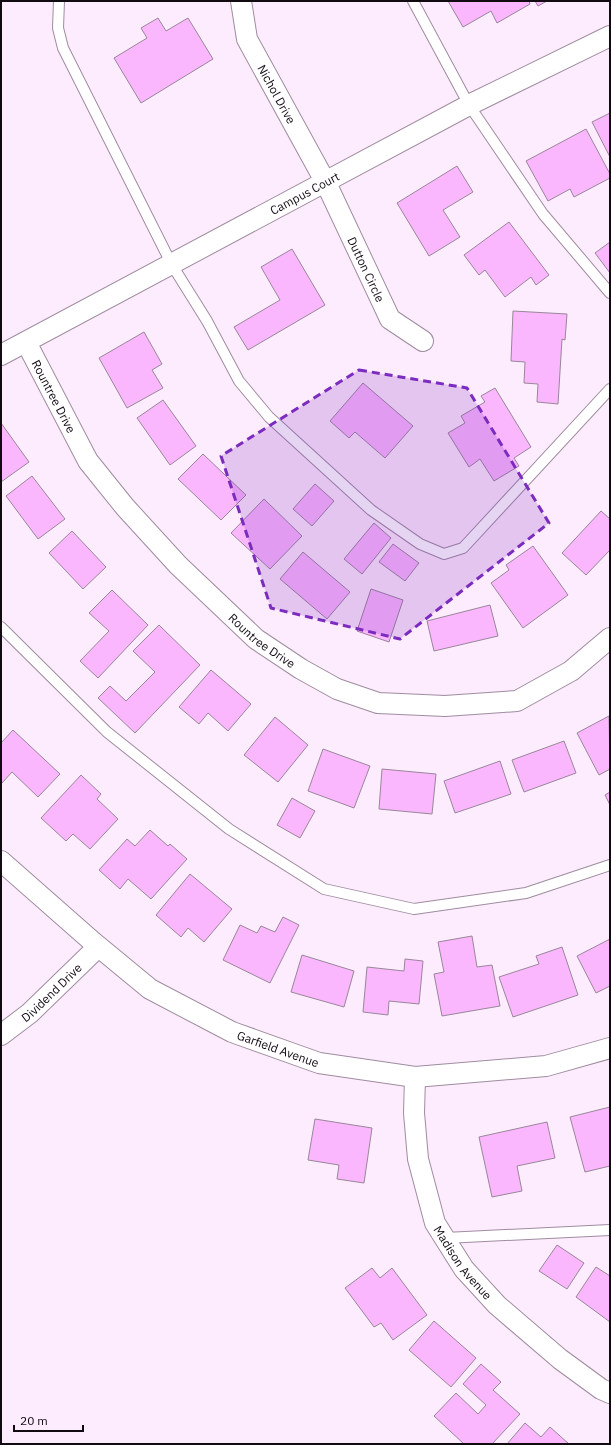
<svg xmlns="http://www.w3.org/2000/svg" width="611" height="1445" font-family="'IBM Plex Sans',sans-serif">
<style>
.building{fill:#fbb7fe;stroke:#998699}
.lines{fill:none;stroke-linecap:round;stroke-linejoin:round}
.service-casing{stroke:#9f8ca0;stroke-width:12}
.minor-casing{stroke:#9f8ca0;stroke-width:22}
.service{stroke:#fff;stroke-width:10}
.minor{stroke:#fff;stroke-width:20}
.marked{fill:#7b2cbf;fill-opacity:0.2;stroke:#7b2cbf;stroke-width:3;stroke-dasharray:8 5;stroke-linejoin:round}
.labels{text-anchor:middle;dominant-baseline:central;stroke-width:4;stroke-linejoin:round;paint-order:stroke}
.street-label{font-size:12px;fill:#110a11;stroke:#fdecfd}
</style>
<rect width="100%" height="100%" fill="#fdecfd"/>
<path class="building" d="M448,1h81l1,3 -33,19 -6,-12 -28,16z
M535,1h12l-9,5z
M158,18l8,13 22,-13 25,41 -72,44 -27,-45 33,-20 -6,-10z
M610,113v44l-18,-35z
M586,129l24,45v4l-36,19 -4,-8 -22,12 -22,-40z
M457,166l16,26 -30,18 17,27 -31,19 -32,-53z
M509,222l40,53 -13,10 -5,-8 -26,20 -20,-27 -6,5 -15,-20z
M610,242v31l-15,-20z
M292,249l33,56 -77,45 -14,-23 46,-27 -19,-33z
M513,311l54,3 -2,26 -3,-1 -4,65 -21,-2 1,-18 -14,-1 1,-21 -14,-1z
M144,332l18,32 -10,6 11,18 -36,20 -28,-50z
M363,383l50,43 -28,32 -30,-26 -6,6 -19,-17z
M495,388l36,59 -17,11 5,8 -25,15 -14,-22 -11,8 -21,-34 17,-10 -4,-7 24,-14 -4,-6z
M163,400l33,46 -26,19 -33,-47z
M1,423l28,39 -28,20z
M203,454l43,41 -25,25 -43,-41z
M32,476l33,43 -27,20 -32,-43z
M315,484l19,17 -22,25 -19,-17z
M264,499l38,37 -32,33 -39,-36z
M601,511l9,8v31l-24,25 -24,-22z
M374,523l17,15 -29,36 -18,-15z
M72,531l34,36 -23,22 -34,-36z
M393,544l26,19 -14,18 -26,-19z
M533,546l35,49 -45,33 -32,-45 18,-13 -3,-5z
M303,552l47,40 -23,27 -47,-40z
M371,589l32,11 -14,42 -32,-11z
M112,590l36,35 -50,53 -18,-17 29,-30 -20,-18z
M490,605l8,31 -64,15 -7,-30z
M159,625l41,40 -65,68 -37,-35 12,-12 16,15 29,-29 -22,-21z
M211,670l40,34 -23,27 -20,-18 -9,11 -20,-17z
M609,716l1,53 -11,6 -22,-42z
M275,717l33,28 -30,37 -34,-27z
M13,730l47,44 -22,23 -26,-25 -10,11 -1,-1v-39z
M564,741l12,32 -52,19 -12,-32z
M323,749l47,17 -16,42 -46,-17z
M500,761l11,33 -56,19 -11,-32z
M382,769l54,5 -4,40 -53,-5z
M81,775l20,19 -4,5 21,20 -28,30 -17,-15 -7,7 -25,-23z
M610,792v13l-5,-10z
M292,798l23,13 -15,27 -23,-13z
M150,830l18,16 2,-2 17,15 -36,40 -23,-20 -8,10 -21,-19 28,-31 8,7z
M190,874l42,35 -28,33 -16,-14 -7,9 -25,-22z
M283,917l16,8 -29,58 -47,-23 17,-35 17,8 4,-7 14,6z
M472,936l5,31 15,-2 8,41 -58,10 -8,-42 10,-2 -6,-30z
M610,939v47l-14,7 -19,-37z
M562,947l16,48 -65,22 -14,-40 40,-13 -3,-8z
M302,955l52,16 -10,36 -53,-15z
M405,959l18,2 -4,43 -30,-3 -1,14 -25,-3 4,-45 37,4z
M610,1107v59l-25,6 -15,-55z
M315,1119l57,9 -8,55 -27,-4 2,-14 -31,-5z
M547,1122l8,36 -38,8 5,25 -30,6 -13,-60z
M557,1245l27,18 -17,26 -28,-18z
M596,1267l14,9v46l-34,-25z
M372,1268l8,10 12,-10 35,47 -34,25 -12,-17 -7,4 -29,-39z
M434,1321l42,37 -25,29 -42,-37z
M481,1364l20,18 -8,8 27,24 -28,30h-28l-30,-28 22,-23 22,21 8,-9 -23,-21z
M525,1423l16,14 9,-10 19,17h-62z"/>
<g class="lines">
<g class="service-casing">
<path id="service" d="M59,1l-1,27 5,20 109,217 35,56 32,60 30,36 102,93 49,34 24,10 19,-6 147,-159
M413,1l56,104 74,109 67,79
M1,627l106,105 122,97 95,60 90,20 112,-16 84,-28
M445,1238l165,-8"/>
</g>
<g class="minor-casing">
<g id="minor">
<path id="s1" d="M241,1l6,38 79,144 64,136 33,22"/>
<path id="s2" d="M26,342l62,119 37,46 53,58 78,74 45,30 36,20 41,14 67,3 72,-5 54,-30 39,-33"/>
<path id="s3" d="M1,355l468,-250 141,-69"/>
<path id="s4" d="M1,861l92,81 57,47 82,43 87,31 96,14 131,-11 64,-18"/>
<path id="s5" d="M1,1035l29,-22 68,-66"/>
<path id="s6" d="M415,1077l-1,36 4,46 17,64 29,46 33,36 63,54 41,30 9,4"/>
</g>
</g>
<use href="#service" class="service"/>
<use href="#minor" class="minor"/>
</g>
<path class="marked" d="M359,370l108,18 82,135 -149,116 -129,-31 -50,-152z"/>
<g class="labels">
<g class="street-label">
<text stroke="none"><textPath href="#s1" startOffset="101">Nichol Drive</textPath></text>
<text stroke="none"><textPath href="#s3" startOffset="344">Campus Court</textPath></text>
<text stroke="none"><textPath href="#s1" startOffset="298">Dutton Circle</textPath></text>
<text stroke="none"><textPath href="#s2" startOffset="61">Rountree Drive</textPath></text>
<text stroke="none"><textPath href="#s2" startOffset="385">Rountree Drive</textPath></text>
<text stroke="none"><textPath href="#s5" startOffset="66">Dividend Drive</textPath></text>
<text stroke="none"><textPath href="#s4" startOffset="338">Garfield Avenue</textPath></text>
<text stroke="none"><textPath href="#s6" startOffset="197">Madison Avenue</textPath></text>
</g>
</g>
<rect width="611" height="1445" fill="none" stroke="#110a11" stroke-width="4"/>
<path d="M14 1425v6h69v-6" fill="none" stroke="#110a11" stroke-width="2"/>
<text x="20" y="1425" font-size="12" fill="#110a11" stroke="#fdecfd" stroke-width="3" paint-order="stroke">20 m</text>
</svg>
